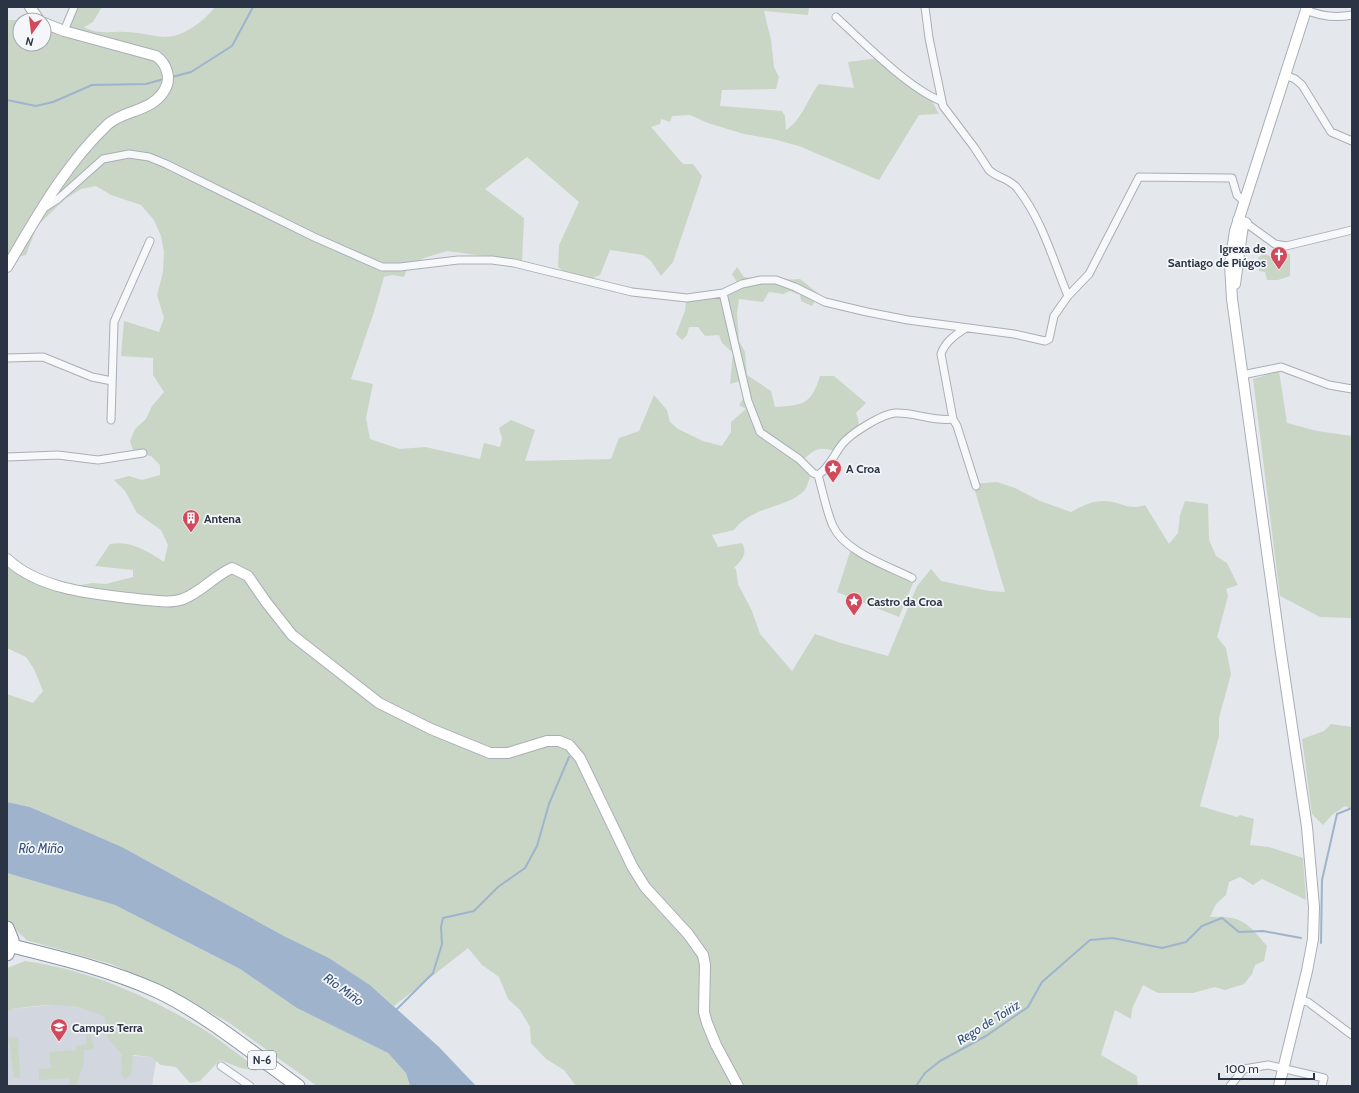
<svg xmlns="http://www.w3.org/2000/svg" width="1359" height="1093" font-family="Cabin,sans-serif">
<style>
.built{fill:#d2d6de}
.green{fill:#c9d6c5}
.water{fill:#9fb4cc}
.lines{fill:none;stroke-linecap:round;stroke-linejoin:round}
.stream{stroke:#9fb4cc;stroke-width:2}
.street-casing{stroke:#a9aeb7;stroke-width:9}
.secondary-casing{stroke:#a9aeb7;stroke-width:12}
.highway-casing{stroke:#8b94a3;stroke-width:15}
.street{stroke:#f7f8fa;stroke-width:7}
.secondary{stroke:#fff;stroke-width:10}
.highway{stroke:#fff;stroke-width:13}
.labels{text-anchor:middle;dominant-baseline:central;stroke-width:3.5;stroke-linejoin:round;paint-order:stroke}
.shield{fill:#f4f6f9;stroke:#676e7b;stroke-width:1}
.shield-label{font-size:11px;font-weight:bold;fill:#2b3445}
.poi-label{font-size:12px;font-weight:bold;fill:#2b3445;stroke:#f4f6f9;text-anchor:start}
.water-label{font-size:13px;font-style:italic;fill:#34527a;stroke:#f4f6f9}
</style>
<rect width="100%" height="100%" fill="#e4e7ec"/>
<path class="built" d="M62,1004l29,7 14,6 2,21 15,17 29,2 5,4 -4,25h-145v-73l5,-4z"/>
<path class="green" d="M76,7h26l-9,15 -9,5c14,8 26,4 42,5 13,0 25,4 37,5 20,1 41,-16 52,-30h594l-1,8 -44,-4 7,29 3,27 5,10 -3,12 -54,1 -2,16 62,5 3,5 1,14c17,-11 21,-31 33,-46l35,4 -6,-26 32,-4 48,36 11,20 -20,1 -40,65 -80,-34 -26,-7 -29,-5 -36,-11 -18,-8 -18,1 -2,6 -9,-3 -1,5 -9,3 32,37h10l9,12 -29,86 -12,14 -10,-15 -8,-6 -33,-5 -10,25 -12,5 -25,-9 -5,-4 1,-22 20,-43 -52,-45 -42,32 39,29 -2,43 -75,-10 -23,7 -16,8 -4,11 -12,-2 -8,2 -10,35 -23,67 22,5 -7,34 4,21 30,10 25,-2 55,12 4,-16 16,4 2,-9 -3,-10 12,-8 24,10 -10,31 86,-2 8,-21 20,-7 15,-36 13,15 3,12 8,7 25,12 19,5 9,-14v-10l15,-13 -7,-4 6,-9 -5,-15 -10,3 3,-31 -11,-10 -3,-8 -14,1 -7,-9h-9l-2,8 -5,5 -6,-6 9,-23 1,-10 44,-10 8,-7 -6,-10 5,-7 7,10c8,2 15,-1 23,-1 13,0 17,5 33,3l19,15 -7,12 -11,-5 -1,-6 -10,-4 -7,3 -14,-2 -6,10 -24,-3 -2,14 2,28 6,11 2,23 24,16 4,16c28,-2 36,-2 45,-31h14l32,27 -10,10 2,6 1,11 -25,21c-16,-5 -20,-1 -32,10l8,17c-2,3 -3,9 -5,12 -18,19 -52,15 -71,40l-22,5 6,12 24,-4c6,11 0,17 -8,25l2,1 2,15 14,27 8,23 32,37 23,-37 26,9 47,13 29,-70 14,-17 10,12 48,10 16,1 -32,-108 24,-2 18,6 25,13 31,11c11,-6 22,-12 35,-11 16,1 22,10 39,4l24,39 9,-11 2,-18 5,-14 23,3 1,36 7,16 11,7 11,22 -12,4 2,7 -11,41 9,11 5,26 -12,44v18l-19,70 37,11 3,-2 14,4 -4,26 19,2 34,11 3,42 -44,-21 -9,6 -13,-8 -11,5 -3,13 -10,9 -6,13c31,-2 38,6 57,29l-3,15 -9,4 -3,9 -8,10 -19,6 -10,-3 -22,6h-35l-15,-8 -11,24 -1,10 -16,-9 -14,45 36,21 1,10h-562l-12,-16 -18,-11 -15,-16 -1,-16 -10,-17 -12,-11 -9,-22 -17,-12 -14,-17 -74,58 -24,-21 -41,-27 -45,-22 -162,-89 -92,-40 -23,-5v-108l26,9 10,-12 -9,-22 -8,-12 -19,-9v-93h4l-3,10 45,25 5,-10 17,6 17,-3 14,1 27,-7v-7l-38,-4 15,-22c20,-4 38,7 54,18l4,-17 -7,-15 -24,-17 -12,-22 -11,-11 15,-4 13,4 18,-5v-10l-9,-9 -17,-3 -4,-12 5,-12 11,-10 6,-13 12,-14 -11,-17v-17l-32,-2 3,-35 35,11 5,-14 -7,-23 6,-23 1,-20 -3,-16 -7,-16 -13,-15 -30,-10 -15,-9 -15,3 -16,10 -28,27 -11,29 -19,5v-240h13v24h24v-24h-24c15,-12 31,1 46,6z
M1277,251l13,3v22l-12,4h-11l-2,-8 -6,-1 -1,-13 6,-5 7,4z
M1279,371l8,52 30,8 35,5v182l-32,-1 -40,-21 -27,-217z
M851,549l63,32 -15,36 -62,-25z
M1331,724l21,3v82l-7,-3 -13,9 -9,10 -11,-11 -10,-75 22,-8z
M7,873l108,32 125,64 58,39 90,45 18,20 4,13h-93l-89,-64 -78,-41 -39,-17 -85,-24v-1l-6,-5 -13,-15z
M25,961c60,8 119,33 171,64 20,11 38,27 57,40l4,6 -16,-3 -21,-8 -20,21 -10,2 -14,-16 -15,-2 -10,-8 -18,-2 -2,20 -6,4 -4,-5 1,-19 -15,-17 -2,-21c-36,-16 -56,-13 -93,-8l-5,4v-45z
M86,1034h5l3,15 -10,1 -1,16 -7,20h-7l1,-8 -31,2v-11l12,-1 -2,-16 27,-2v-4l11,-2z
M18,1037l2,41h-6l-4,-32 -3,-8z"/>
<path class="water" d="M7,802l23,5 92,40 162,89 45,22 41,27 69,62 37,39h-66l-4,-13 -18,-20 -91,-45 -57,-39 -125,-64 -108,-32z"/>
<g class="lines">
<path class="stream" d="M172,77l19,-5 41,-26 21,-39
M7,100l29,6 17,-4 39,-17 54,-1 18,-5
M1321,943l1,-63 15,-66 15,-6
M396,1010l37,-37 9,-29 -1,-17 2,-9 31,-7 24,-24 27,-19 12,-22 12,-42 20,-47
M916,1086l9,-13 15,-12 46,-25 42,-29 14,-25 48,-42 23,-2 49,10 24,-6 16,-16 20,-8 17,14 24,-1 38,7"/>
<g class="street-casing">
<path id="street" d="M925,7l4,31 14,68 31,41 15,23c8,8 20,8 28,18 25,31 36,72 51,108
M1306,10c14,6 31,8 46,5
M836,17c27,25 72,71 105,84
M64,31l10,-24
M1285,75l10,4 7,6 29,47 21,9
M44,208l14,-9 45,-40 26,-5 20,3 17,7 148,73 68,30h18l58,-7h34l22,3 118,29 55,6 36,-5 19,-9 19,-4h15l19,7 30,15 42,10 41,8 106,14 31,7 4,-2 5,-23 14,-20 21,-22 50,-97 89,1h4l5,17 7,6
M1246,223l29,21 11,2 66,-16
M723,293l25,108 12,31 39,27 14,14 5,2c12,-7 17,-24 27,-34 9,-9 37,-27 50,-28 20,-1 39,9 58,6
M966,328c-11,7 -21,14 -25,26l12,65 4,7 19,60
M7,358l36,-1 49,20 20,4
M1242,375l39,-8 48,18 23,4
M111,420l3,-98 36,-81
M7,457l51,-2 40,5 45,-7
M818,475c5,17 8,35 15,51 12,26 55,40 79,52
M1300,1000l8,2 44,33
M221,1066l29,20
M1230,1086l14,-17 24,-4 56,13 -2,8"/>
</g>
<g class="secondary-casing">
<path id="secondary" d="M30,7l9,13
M7,267c29,-49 58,-102 100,-142 16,-15 44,-13 57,-34 8,-12 3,-27 -8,-35l-92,-25 -20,-8
M1235,284l7,-52 1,-5 3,-4 -8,-3
M7,559c33,31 87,35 130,40 14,1 32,5 46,0 18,-7 31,-23 49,-31l16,8 18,26 26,33 87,68 52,26 59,24h18l39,-12h12l10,4 11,13 52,108 13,21 43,47 15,21 2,10 -1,47 3,11 9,22 22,41
M1279,1086l28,-115 6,-32 1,-32 -7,-80 -26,-174 -49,-354 -2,-35 5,-33 72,-224"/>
</g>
<g class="highway-casing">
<path id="highway" d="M7,928l5,12 -5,14
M12,946c49,12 98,24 145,45 47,22 98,64 141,95"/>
</g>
<use href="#street" class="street"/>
<use href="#secondary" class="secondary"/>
<use href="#highway" class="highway"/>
</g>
<defs>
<g id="church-pin" transform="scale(0.9)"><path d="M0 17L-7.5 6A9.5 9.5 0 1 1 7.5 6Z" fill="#d1495b" stroke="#f4f6f9"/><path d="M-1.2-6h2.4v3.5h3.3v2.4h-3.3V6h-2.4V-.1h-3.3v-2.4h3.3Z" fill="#fff"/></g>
<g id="sight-pin" transform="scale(0.9)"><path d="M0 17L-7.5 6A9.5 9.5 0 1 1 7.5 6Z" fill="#d1495b" stroke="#f4f6f9"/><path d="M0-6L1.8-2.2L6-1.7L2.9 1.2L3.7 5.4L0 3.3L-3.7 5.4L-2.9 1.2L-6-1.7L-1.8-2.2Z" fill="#fff"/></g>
<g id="building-pin" transform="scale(0.9)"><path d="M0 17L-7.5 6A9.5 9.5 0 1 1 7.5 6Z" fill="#d1495b" stroke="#f4f6f9"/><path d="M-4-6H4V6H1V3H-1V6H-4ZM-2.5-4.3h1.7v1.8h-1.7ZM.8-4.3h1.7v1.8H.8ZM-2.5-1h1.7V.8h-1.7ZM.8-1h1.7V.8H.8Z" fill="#fff"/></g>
<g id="university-pin" transform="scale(0.9)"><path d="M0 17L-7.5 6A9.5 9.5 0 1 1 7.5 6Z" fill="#d1495b" stroke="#f4f6f9"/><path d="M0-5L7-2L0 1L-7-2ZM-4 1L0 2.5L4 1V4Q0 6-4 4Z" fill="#fff"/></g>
</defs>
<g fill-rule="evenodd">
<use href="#church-pin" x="1279" y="255"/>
<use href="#sight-pin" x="833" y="468"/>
<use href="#building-pin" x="191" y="518"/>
<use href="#sight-pin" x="854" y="601"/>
<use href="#university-pin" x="59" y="1027"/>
</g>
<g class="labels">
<rect class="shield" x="248" y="1051" width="28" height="18" rx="3"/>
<g class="shield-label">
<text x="262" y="1060">N-6</text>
</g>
<g class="poi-label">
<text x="1266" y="248" text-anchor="end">Igrexa de<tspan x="1266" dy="14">Santiago de Piúgos</tspan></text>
<text x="846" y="468">A Croa</text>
<text x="204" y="518">Antena</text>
<text x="867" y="601">Castro da Croa</text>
<text x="72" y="1027">Campus Terra</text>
</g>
<g class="water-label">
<text x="41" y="848">Río Miño</text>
<text transform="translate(344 989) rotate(36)">Río Miño</text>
<text transform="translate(988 1022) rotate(-32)">Rego de Toiriz</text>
</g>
</g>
<rect width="1359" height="1093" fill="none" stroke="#2b3445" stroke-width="16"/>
<g transform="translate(32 32) rotate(194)"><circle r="19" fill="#f4f6f9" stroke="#a4a8b1"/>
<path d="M0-3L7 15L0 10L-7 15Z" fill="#d1495b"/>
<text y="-6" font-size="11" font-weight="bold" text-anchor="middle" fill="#2b3445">N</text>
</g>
<path d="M1219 1073v6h95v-6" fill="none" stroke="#2b3445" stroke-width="2"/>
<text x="1225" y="1073" font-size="12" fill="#2b3445" stroke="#f4f6f9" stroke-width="3" paint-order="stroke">100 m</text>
</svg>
